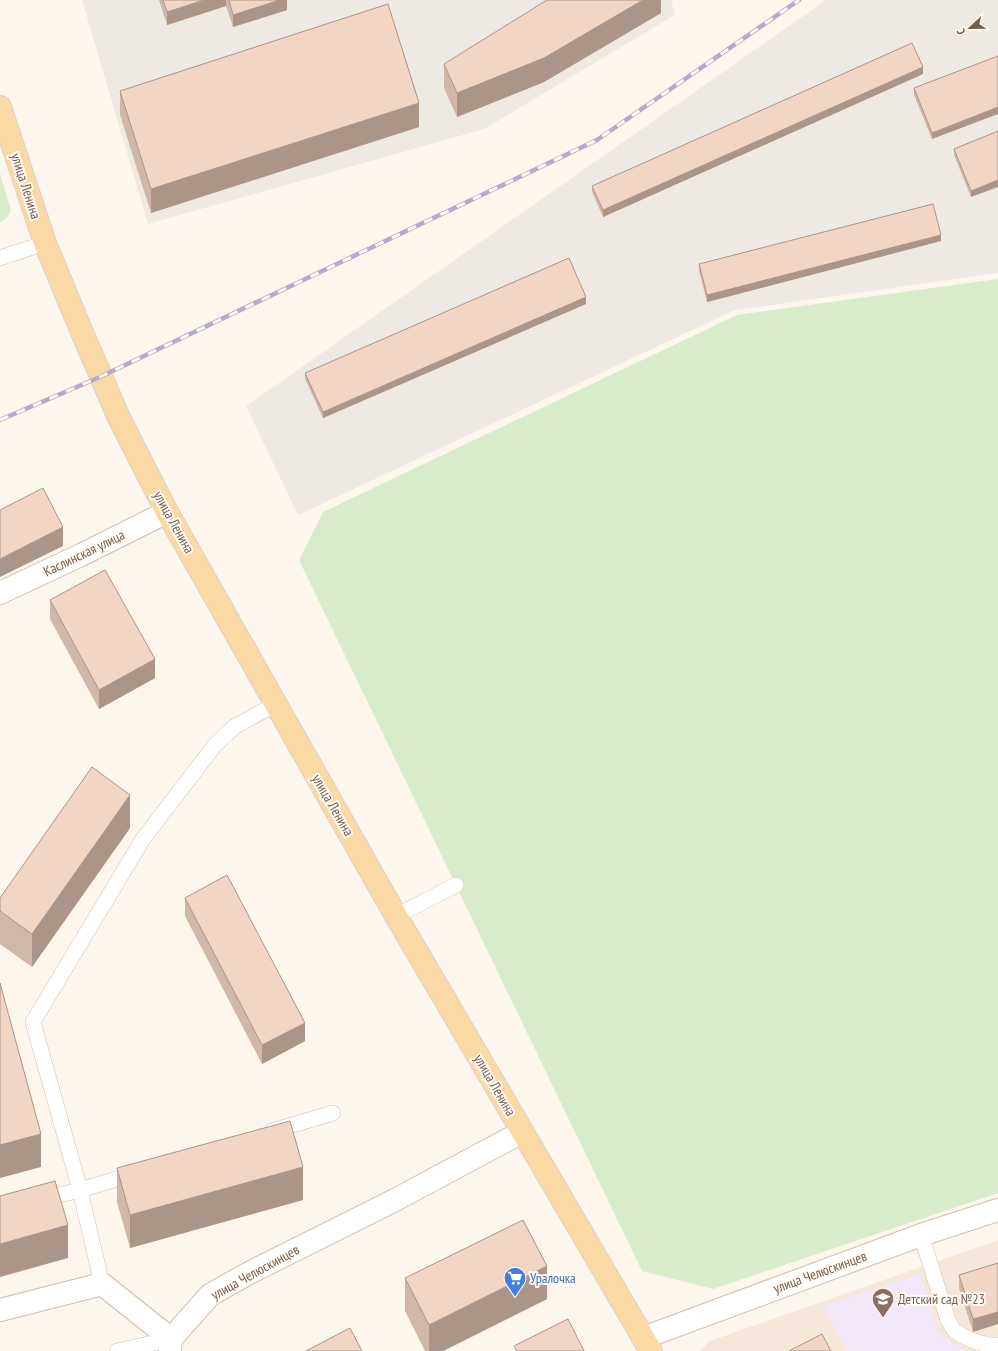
<svg xmlns="http://www.w3.org/2000/svg" width="998" height="1351" font-family="'PT Sans Narrow',sans-serif">
<style>
.residential{fill:#f5e8da}
.industrial{fill:#efe9e4}
.education{fill:#f3e8fa}
.green{fill:#d8ecc9}
.lines{fill:none;stroke-linecap:round;stroke-linejoin:round}
.service-casing{stroke:#d1beb0;stroke-width:16}
.minor-casing{stroke:#d1beb0;stroke-width:24}
.tertiary-casing{stroke:#d1beb0;stroke-width:24}
.secondary-casing{stroke:#d6c0b0;stroke-width:24}
.primary-casing{stroke:#dad1cd;stroke-width:24}
.service{stroke:#fff;stroke-width:15}
.minor{stroke:#fff;stroke-width:22}
.tertiary{stroke:#fff;stroke-width:22}
.secondary{stroke:#fff;stroke-width:22}
.primary{stroke:#fbd9a5;stroke-width:22}
.rail-casing{stroke:#b9a8c9;stroke-width:4.5}
.rail{stroke:#fffaf3;stroke-width:3;stroke-dasharray:9;stroke-linecap:butt}
.wall{fill:#d1b7a8}
.shaded-wall{fill:#aa9588}
.building{fill:#f3d5c3;stroke:#aa9588}
.labels{text-anchor:middle;dominant-baseline:central;stroke-width:4;stroke-linejoin:round;paint-order:stroke}
.street-label{font-size:14px;fill:#7a5c4d;stroke:#fffaf3}
.shop-label{font-size:14px;fill:#366cbe;stroke:#fffaf3;text-anchor:start}
.education-label{font-size:14px;fill:#785e54;stroke:#fffaf3;text-anchor:start}
</style>
<rect width="100%" height="100%" fill="#fdf6ec"/>
<path class="residential" d="M998,1240v111h-298l10,-10z"/>
<path class="industrial" d="M82,0h589l4,15 -191,114 -336,95z
M826,0h172v273l-263,37 -437,205 -52,-109z"/>
<path class="education" d="M920,1274l19,59 25,18h-117l-23,-45z"/>
<path class="green" d="M0,174l11,36 -4,8 -7,4z
M998,279v914l-285,96 -71,-18 -343,-711 24,-48 414,-197z"/>
<g class="lines">
<g class="service-casing">
<path id="service" d="M0,258l45,-15
M396,916l60,-31
M272,1131l61,-18
M0,1209l80,-19 57,-17
M921,1235l27,85c2,4 4,8 7,11 9,7 32,16 43,14
M102,1284l-22,-94 -47,-168 110,-183 72,-94 19,-18 42,-23
M117,1351l54,-12"/>
</g>
<g class="minor-casing">
<path id="minor" d="M0,593l81,-38 86,-43
M0,1310l102,-26 69,55"/>
</g>
<g class="tertiary-casing">
<path id="tertiary" d="M643,1338l278,-103 77,-25"/>
</g>
<g class="secondary-casing">
<path id="secondary" d="M170,1351l1,-12 39,-44 39,-22 146,-73 127,-68"/>
</g>
<g class="primary-casing">
<path id="primary" d="M0,107l45,136 36,87 38,88 48,94 229,404 255,435"/>
</g>
<use href="#service" class="service"/>
<use href="#minor" class="minor"/>
<use href="#tertiary" class="tertiary"/>
<use href="#secondary" class="secondary"/>
<use href="#primary" class="primary"/>
<g class="rail-casing">
<path id="rail" d="M0,420l100,-43 497,-237 202,-140"/>
</g>
<use href="#rail" class="rail"/>
</g>
<path class="wall" d="M159,0h128v10l-54,17 -7,-21 -59,19z
M661,0v13l-117,69 -87,35 -13,-29v-24z
M998,56l-66,83 -18,-44v-7z
M923,74l-320,143 -11,-25v-6z
M120,91l299,36 -268,86 -31,-98z
M998,131l-27,66 -17,-42v-6z
M941,241l-234,61 -8,-31v-7z
M586,304l-263,114 -18,-39v-6z
M50,600l105,78 -56,31 -49,-90z
M130,828l-98,139 -32,-23v-46z
M185,898l120,143 -43,23 -77,-148z
M117,1168l186,32 -173,48 -13,-46z
M998,1263l-25,69 -14,-44v-13z
M405,1278l142,21 -104,52h-18l-20,-40z"/>
<path class="shaded-wall" d="M204,0h22v6l-59,19v-13z
M280,0h7v10l-54,17v-12z
M643,0h18v13l-117,69 -87,35v-24z
M923,67v7l-320,143v-7z
M419,103v24l-268,86v-24z
M998,107v7l-66,25v-6z
M998,180v7l-27,10v-6z
M941,235v6l-234,61v-7z
M586,297v7l-263,114v-6z
M63,527v19l-63,31v-18z
M155,659v19l-56,31v-19z
M130,795v33l-98,139v-33z
M305,1023v18l-43,23v-19z
M41,1134v33l-41,11v-33z
M303,1167v33l-173,48v-33z
M68,1225v33l-68,19v-33z
M547,1266v33l-104,52h-14v-26z
M998,1312v12l-25,8v-13z"/>
<path class="building" d="M163,0h41l-37,12z
M229,0h51l-47,15z
M547,0h96l-99,58 -87,35 -13,-29z
M388,4l31,99 -268,86 -31,-98z
M912,43l11,24 -320,143 -11,-24z
M998,56v51l-66,26 -18,-45z
M998,131v49l-27,11 -17,-42z
M933,204l8,31 -234,60 -8,-31z
M569,258l17,39 -263,115 -18,-39z
M43,488l20,39 -63,32v-49z
M105,570l50,89 -56,31 -49,-90z
M92,767l38,28 -98,139 -32,-23v-13z
M227,875l78,148 -43,22 -77,-147z
M0,983l41,151 -41,11z
M290,1121l13,46 -173,48 -13,-47z
M55,1181l13,44 -68,19v-48z
M523,1220l24,46 -118,59 -24,-47z
M998,1263v49l-25,7 -14,-44z
M568,1319l16,32h-67l-3,-5z
M350,1328l12,23h-56z
M822,1334l9,17h-42z"/>
<defs>
<g id="supermarket-pin" transform="scale(1.15)"><path d="M0 17L-7.5 6A9.5 9.5 0 1 1 7.5 6Z" fill="#3f7fe0" stroke="#fffaf3"/><path d="M-6-5.5h2.5l.6 2H6L4.5 2H-2.5L-4.4-4H-6ZM-1.5 3.2a1.3 1.3 0 1 0 .1 0ZM3 3.2a1.3 1.3 0 1 0 .1 0Z" fill="#fff"/></g>
<g id="school-pin" transform="scale(1.15)"><path d="M0 17L-7.5 6A9.5 9.5 0 1 1 7.5 6Z" fill="#8d6e63" stroke="#fffaf3"/><path d="M0-5L7-2L0 1L-7-2ZM-4 1L0 2.5L4 1V4Q0 6-4 4Z" fill="#fff"/></g>
</defs>
<g fill-rule="evenodd">
<use href="#supermarket-pin" x="515" y="1278"/>
<use href="#school-pin" x="883" y="1299"/>
</g>
<g class="labels">
<g class="street-label">
<text transform="translate(26 186) rotate(72)">улица Ленина</text>
<text transform="translate(174 522) rotate(61)">улица Ленина</text>
<text transform="translate(84 553) rotate(-26)">Каслинская улица</text>
<text transform="translate(333 805) rotate(60)">улица Ленина</text>
<text transform="translate(495 1085) rotate(60)">улица Ленина</text>
<text transform="translate(255 1272) rotate(-29)">улица Челюскинцев</text>
<text transform="translate(820 1272) rotate(-20)">улица Челюскинцев</text>
</g>
<g class="shop-label">
<text x="530" y="1278">Уралочка</text>
</g>
<g class="education-label">
<text x="898" y="1299">Детский сад №23</text>
</g>
</g>
<g transform="translate(970 28) rotate(248)" stroke="#fffaf3" stroke-width="3" paint-order="stroke">
<path d="M0-3L7 15L0 10L-7 15Z" fill="#7a5c4d"/>
<text y="-6" font-size="11" font-weight="bold" text-anchor="middle" fill="#7a5c4d">С</text>
</g>
</svg>
